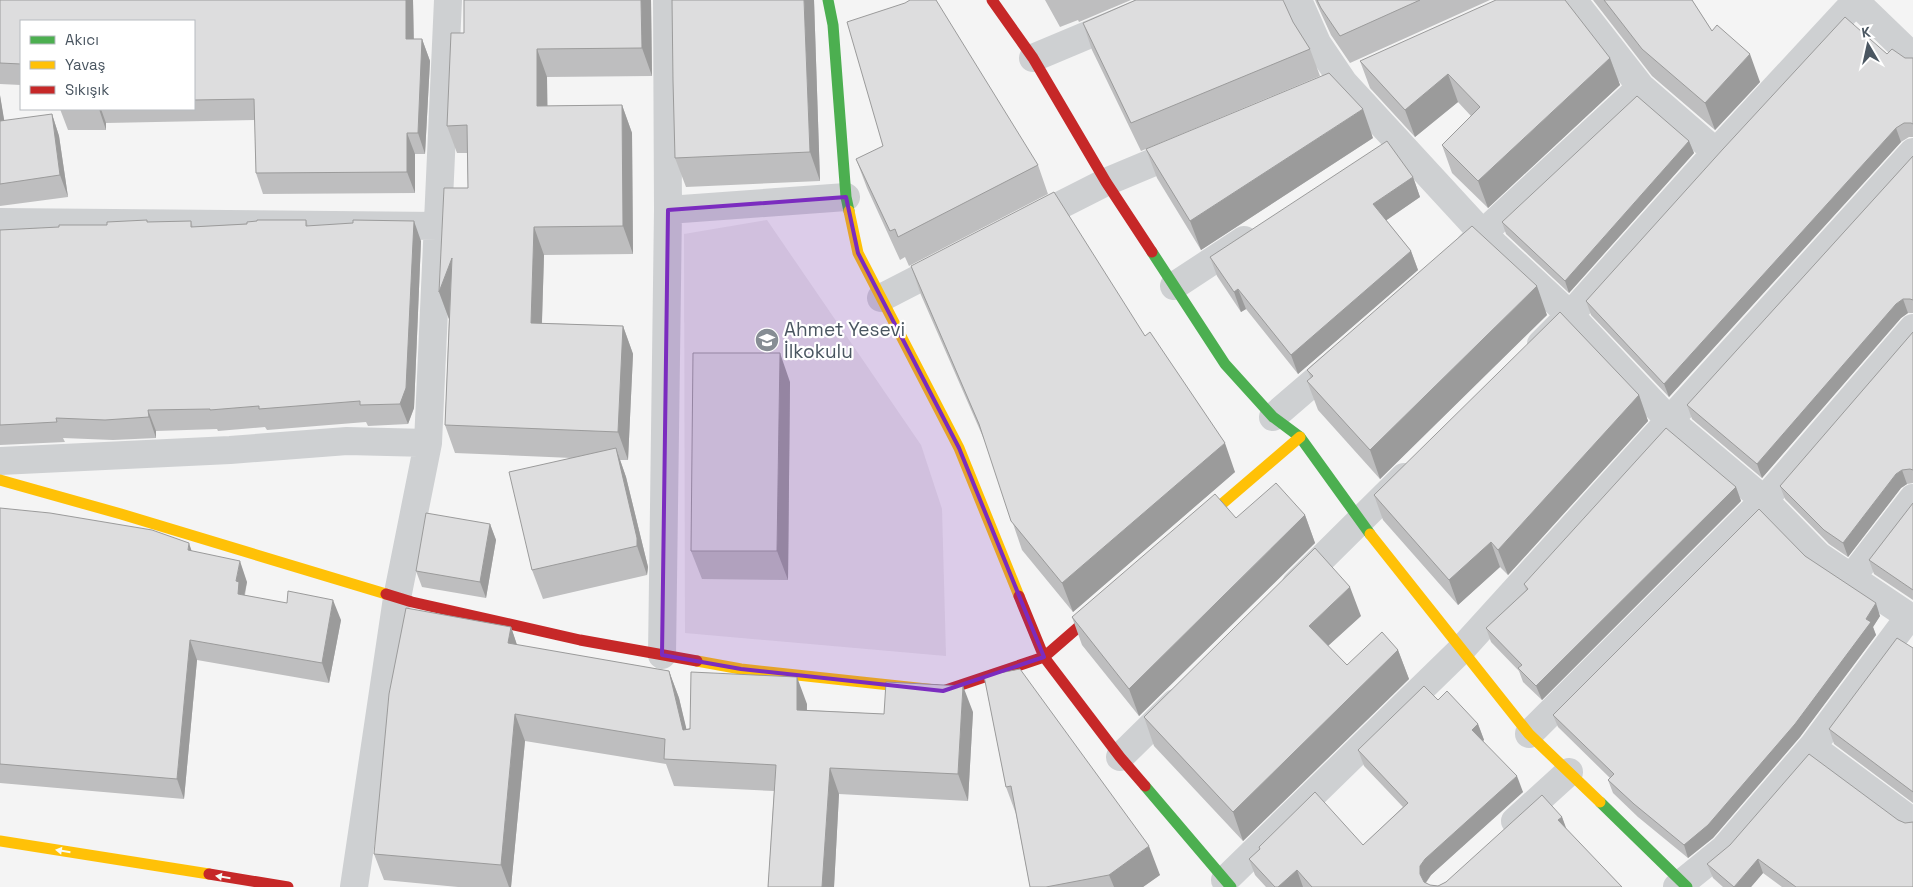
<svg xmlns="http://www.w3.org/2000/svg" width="1913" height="887" font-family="'Space Grotesk',sans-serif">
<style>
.education{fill:#e6e5e6}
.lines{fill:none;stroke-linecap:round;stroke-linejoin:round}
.street{stroke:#ced0d2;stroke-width:28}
.fast{stroke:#4caf50;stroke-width:11}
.slow{stroke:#ffc107;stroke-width:11}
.jam{stroke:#c62828;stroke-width:11}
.wall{fill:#bebebf}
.shaded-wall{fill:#9b9b9b}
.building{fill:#ddddde;stroke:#9b9b9b}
.oneway{fill:#f6fbf6}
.marked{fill:#7b2cbf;fill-opacity:0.2;stroke:#7b2cbf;stroke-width:4;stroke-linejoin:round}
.labels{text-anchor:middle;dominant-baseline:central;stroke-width:4.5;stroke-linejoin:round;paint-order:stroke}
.poi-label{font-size:19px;fill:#4a5661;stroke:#fff;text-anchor:start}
</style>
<rect width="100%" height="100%" fill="#f4f4f4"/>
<path class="education" d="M767,220l154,225 21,64 4,147 -261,-23 -1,-399z"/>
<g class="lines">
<path class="street" d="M1298,0l19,43 27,40 139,151 87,81 99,105 95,80 55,56 94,63
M1573,0l68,87 75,65
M1854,0l59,57
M1033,58l138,-58
M668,210l178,-13
M1029,221l77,-39 79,-33
M0,222l439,4
M1470,245l171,-158
M1174,286l70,-46
M881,298l68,-35
M1541,344l29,-29 146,-163 139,-150
M1273,417l65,-56
M0,461l230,-11 117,-9 81,2
M1851,578l62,-80
M1296,584l108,-107
M662,655l6,-445 -1,-210
M1529,734l235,-234 149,-172
M1812,747l101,75
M1120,757l55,-54
M1515,821l54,-49
M1225,880l236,-230 452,-498
M354,887l43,-289 31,-155 20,-443
M1677,887l47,-38 88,-102 97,-130"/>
<path class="fast" d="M828,0l5,25 13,172 3,14
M1152,252l73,112 48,53 27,20 70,97
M1145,786l86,101
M1600,802l87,85"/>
<path class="slow" d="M849,211l9,42 101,195 60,148
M0,480l121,34 265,80
M1195,527l105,-90
M1370,534l159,200 71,68
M697,661l44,8 195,21
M0,841l209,33"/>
<path class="jam" d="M992,0l41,58 73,124 46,70
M386,594l26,8 168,38 117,21
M1019,596l25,61 76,100 25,29
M936,690l7,1 101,-34 61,-53
M209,874l79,13"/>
</g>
<path class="wall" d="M0,0h413l1,39h8l8,22 -5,93h-10v39l-152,1 -7,-21 -1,-53 -149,3v7h-38l-8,-21h134v-88h-173v64l-21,-1z
M464,0h187l1,76 -105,1v29l75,-1 10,28 1,121 -89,1 -2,68 81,3 10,28 -5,106h-8l6,17 22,90 -1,8 -104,24 -11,-29 40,-112 -117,-5 -10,-28 4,-106 -10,-27 29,-104 -1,-35h-10l-10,-27 17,-93z
M814,0l6,181 -134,6 -11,-29z
M1045,0h86l-52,22 -1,-2 -18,7z
M1315,0h175l-140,63 -19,-28z
M1593,0h99l20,31 48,51 -45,48 -63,-54z
M1293,22l17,27 10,27 -179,75 -49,-101 -9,-27z
M1887,54l18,4h8v79h-4l-8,5 -232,255 -78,-82 -5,-14z
M1610,58l10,27 -132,123 -36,-35 -10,-28 29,-29 -13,-14 -43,35 -45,-49 -10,-27z
M0,96l4,25 48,-7 7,22 9,61 -68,9z
M1373,138l-172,112 -44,-72 -11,-29z
M1689,141l5,12 -125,140 -63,-59 -4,-12z
M1913,156v157h-5l-7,5 -139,160 -70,-59 -5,-14z
M856,159l182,6 10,29 -139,72 -4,-9 -5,3 -33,-72z
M1413,177l7,20 -34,23 25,31 7,19 -120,104 -52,-65 -5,3 -24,-36 -7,-19z
M306,220l2,6 113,15 -7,167 -6,16 -40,2 -2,-4 -99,8 -2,-3 -47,4 -1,-2 -61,2v7l-43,2 -50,-2 2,4 -65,3v-215l107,-5 41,-3 43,-1 2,6z
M911,266l234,70 90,136 -162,140 -51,-62 -36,-106 -65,-149z
M1547,315l-167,164 -62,-69 -11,-29 4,-3 -4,-8z
M1913,332v151l-6,1 -6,4 -53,69 -19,-13 -44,-45 -5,-13z
M790,382l-2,198 -86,-1 -11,-28z
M1639,395l9,26 -140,154 -8,-8 -42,38 -75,-85 -9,-25z
M1736,487l5,14 -199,199 -19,-18 -4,-11 -28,-29 -5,-14 40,-38 -2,-6z
M1913,503v97l-39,-26 -5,-14z
M0,508l191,43 56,31 -2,13 96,25 -12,63 -132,-23 -13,139 -184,-16z
M1305,515l10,28 -176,173 -57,-71 -10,-28 164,-99z
M490,524l6,16 -10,58 -64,-11 -6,-16z
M1805,556l75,60 -7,11 3,8 -76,102 -87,101 -25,20 -50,-41 -25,-24 -5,-13 2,-2 -52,-51 -5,-12z
M1361,616l-33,30 19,19 51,-15 11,29 -166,162 -89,-95 -10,-29z
M511,627l6,18 152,26 10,27 7,31 121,-25v6l77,4 89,-2 -5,89 -129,-7 -5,93h-66l6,-96 -100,-5 -8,-22 -141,-23 -14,146h-53l-74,-7 -10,-26z
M1913,648v155l-79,-59 -5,-15z
M984,676l176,199 -17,12h-113l-14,-73 -10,-27z
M1438,700l40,24 6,16 -1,1 40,51 -92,83 -5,8 4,2 8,1 8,-4 116,-65 4,12 56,58h-356l-11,-12 -6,-16 11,-9 -1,-3 104,-2 40,-38 -39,-41 -6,-16z
M1898,820l7,3 8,64h-131l-19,-14 -12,14h-28l-10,-9 -6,-14z"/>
<path class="shaded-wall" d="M406,0h7l1,61 -8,-22z
M641,0h10l1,76 -10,-28z
M804,0h10l6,181 -10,-29z
M422,39l8,22 -5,93 -7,-21z
M537,49l10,28 1,57 -11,-28z
M1750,54l10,28 -45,48 -10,-27z
M1610,58l10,27 -132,123 -10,-27z
M1448,74l10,28 -43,35 -10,-27z
M0,95l8,48 -8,-21z
M622,105l10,28 1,121 -10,-28z
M99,109h2l5,14v7z
M1363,109l10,29 -172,112 -11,-29z
M52,114l7,22 9,61 -8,-22z
M1896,128l5,14 -232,255 -5,-13z
M407,133l8,21v39l-8,-21z
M1689,141l5,12 -125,140 -4,-12z
M1413,177l7,20 -39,27 -8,-20z
M414,221l7,20 -7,167 -6,16 -8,-20z
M534,227l10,28 -3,95 -10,-27z
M1411,251l7,19 -120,104 -7,-19z
M452,258l-3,61 -10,-27z
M1537,286l10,29 -167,164 -10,-29z
M1238,289l8,20 -5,3 -7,-20z
M1903,299l5,14 -7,5 -139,160 -5,-14 139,-160z
M623,326l10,28 -5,106 -10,-28z
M780,353l10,29 -2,198 -11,-29z
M1639,395l9,26 -140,154 -10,-25z
M148,410l8,21v7l-7,-21z
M1225,443l10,29 -162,140 -11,-29z
M616,448l10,29 22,90 -1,8 -10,-29z
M1902,470l5,14 -6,4 -53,69 -5,-14 53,-69z
M1736,487l5,14 -199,199 -6,-14z
M1305,515l10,28 -176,173 -10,-27z
M490,524l6,16 -10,58 -6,-16z
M1491,542l9,25 -42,38 -9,-25z
M189,543l7,21 -8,-14z
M240,561l7,21 -3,14 -6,-2 -2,-13z
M1350,587l11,29 -42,38 -10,-28z
M333,600l8,20 -12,63 -7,-20z
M1876,603l4,13 -7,11 3,8 -76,102 -87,101 -25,20 -4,-13 182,-226z
M511,627l9,27 -12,-11z
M190,640l7,20 -13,139 -7,-20z
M1398,650l11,29 -166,162 -10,-29z
M669,671l10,27 14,58 -10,-26z
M797,677l10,27 -1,33 -9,-27z
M963,686l10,26 -5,89 -10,-27z
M515,714l10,27 -14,146h-2l-8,-22z
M1478,724l6,16 -6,6 -6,-16z
M830,768l9,26 -5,93h-12z
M1517,776l6,16 -92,83 -5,7v5l-6,-13v-8l5,-7z
M1562,817l6,16 -10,-13z
M1149,846l11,29 -17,12h-29l-5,-12z
M1758,859l5,14 -12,14h-17z
M1297,870l6,17h-25z"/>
<path class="building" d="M0,0h406v39h16l-4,94h-11v39l-151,1 -2,-74 -60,1v-79h-173v43l-21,-1z
M464,0h177l1,48 -105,1v57l85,-1 1,121 -89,1 -3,96 92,3 -5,106 -173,-7 7,-167 -13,34 5,-104h24l-1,-63 -20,1 4,-93h13z
M672,0h132l6,152 -135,6 -2,-77z
M910,0h26l102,165 -140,72 -3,-8 -5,2 -34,-72 27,-13 -36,-124 58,-19z
M1136,0h147l10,22 17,27 -179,74 -48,-100z
M1317,0h103l-80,36 -19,-28z
M1496,0h69l45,58 -132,123 -36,-36 38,-38 -32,-33 -43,36 -45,-49z
M1604,0h88l20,31 5,-6 33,29 -45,49 -63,-54z
M1845,17l42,37 5,-5 13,9h8v66l-2,-1h-7l-8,5 -232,256 -78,-83 137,-152z
M1329,73l34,36 -173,112 -44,-72z
M1637,96l52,45 -124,140 -63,-59z
M52,114l8,61 -60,9v-63z
M1387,141l26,36 -40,27 38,47 -120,104 -53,-66 -4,3 -24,-35z
M1913,156v144l-3,-1h-7l-7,5 -139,160 -70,-59z
M1054,192l91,144 5,-4 75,111 -163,140 -51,-62 -32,-97 -68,-158z
M147,220v2l44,-1v6l56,-3v-2l10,-1v-1h49v6l47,-3v-3l61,1 -8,167 -6,16 -40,1v-4l-101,8v-3l-49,4v-1l-62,1 1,7 -44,3 -49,-2 1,4 -57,3v-195l59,-3v-2h48v-3z
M1472,226l65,60 -167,164 -63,-69 6,-5 -6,-6z
M1560,312l79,83 -141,155 -7,-8 -42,38 -75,-85z
M1913,332v138l-3,-1 -8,1 -6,4 -53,69 -19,-13 -44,-44z
M693,353h87l-3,198h-86z
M1666,428l70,59 -200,199 -18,-18 4,-3 -36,-37 42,-39 -4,-5z
M616,448l21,90v8l-105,24 -23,-98z
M1276,483l29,32 -176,174 -57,-72 143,-123 21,24z
M1913,503v87l-44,-30z
M0,508l50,5 102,17 37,13 -1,7 52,11 -4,20 3,1 -1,12 49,9 1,-12 45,9 -11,63 -132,-23 -13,139 -177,-15z
M1759,509l46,47 71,47 -10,16 5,3 -76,102 -87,101 -24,20 -50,-41 -26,-24 6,-6 -61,-59z
M426,513l64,11 -10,58 -64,-11z
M1315,548l35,39 -41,39 38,39 35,-33 16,18 -165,162 -89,-95z
M406,608l105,19 -3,16 161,28 14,59 7,-1 1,-57 106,5v33l87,4 2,-32 77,4 -5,88 -128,-6 -8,119h-54l8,-122 -112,-6 1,-20 -150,-25 -14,151 -127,-11 15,-160z
M1897,638l16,10v144l-84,-63z
M1020,669l129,177 -40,29 -63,12h-16l-19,-101 -5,1 -22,-111z
M1424,686l14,14 9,-9 31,33 -6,6 45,46 -92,83 -5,7v8l4,8 6,3 8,1 8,-4 96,-87 20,22 -4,3 64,67h-310l-15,-17 -19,17h-3l-26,-28 11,-10 -1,-2 56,-55 48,53 45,-42 -50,-53z
M1809,754l89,66 7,3 8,-1v65h-117l-38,-28 -24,28 -27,-23 23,-19z"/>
<defs><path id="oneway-solid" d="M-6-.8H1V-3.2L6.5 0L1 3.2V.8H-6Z" transform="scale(1.25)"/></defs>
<g class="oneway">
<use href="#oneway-solid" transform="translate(63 851) rotate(-171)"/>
<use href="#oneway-solid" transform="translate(223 877) rotate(-171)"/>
</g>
<path class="marked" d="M846,197l12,56 101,195 85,209 -101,34 -202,-22 -79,-14 6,-445z"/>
<defs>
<g id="school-disc" transform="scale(1.25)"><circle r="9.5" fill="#868d94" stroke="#fff"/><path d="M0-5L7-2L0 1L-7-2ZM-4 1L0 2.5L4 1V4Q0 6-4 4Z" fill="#fff"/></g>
</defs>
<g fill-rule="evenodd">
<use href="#school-disc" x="767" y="340"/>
</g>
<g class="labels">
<g class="poi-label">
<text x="784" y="329">Ahmet Yesevi<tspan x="784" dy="22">İlkokulu</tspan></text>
</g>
</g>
<rect x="20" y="20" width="175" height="90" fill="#ffffff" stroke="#b7bbc0"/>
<rect x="30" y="36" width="25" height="8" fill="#4caf50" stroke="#b7bbc0"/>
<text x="65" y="45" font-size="15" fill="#4a5661">Akıcı</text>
<rect x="30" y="61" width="25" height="8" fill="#ffc107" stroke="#b7bbc0"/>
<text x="65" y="70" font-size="15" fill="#4a5661">Yavaş</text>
<rect x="30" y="86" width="25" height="8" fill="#c62828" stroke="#b7bbc0"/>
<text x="65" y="95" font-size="15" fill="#4a5661">Sıkışık</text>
<g transform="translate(1868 45) rotate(351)" stroke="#ffffff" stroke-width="4" paint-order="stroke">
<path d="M0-4L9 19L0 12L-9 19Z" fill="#4a5661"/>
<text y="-8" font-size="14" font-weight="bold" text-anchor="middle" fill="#4a5661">K</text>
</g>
</svg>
